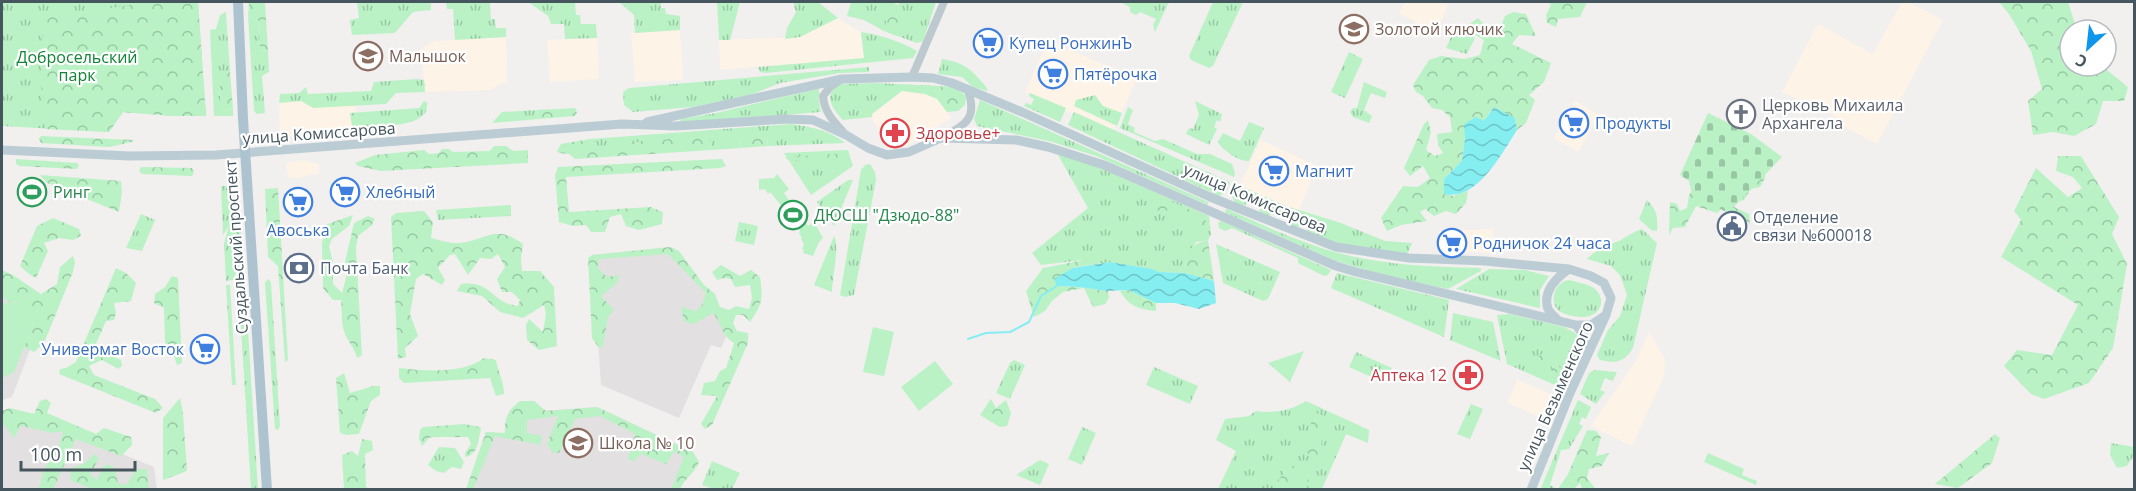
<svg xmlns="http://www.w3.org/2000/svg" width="2136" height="491" font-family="'Open Sans',sans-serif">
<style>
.commercial{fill:#fdf3e7}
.education{fill:#e3e0e1}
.grass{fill:url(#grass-tufts)}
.forest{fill:url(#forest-crowns)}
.cemetery{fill:url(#cemetery-stones)}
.pitch{fill:#baf2c6}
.water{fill:url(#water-waves)}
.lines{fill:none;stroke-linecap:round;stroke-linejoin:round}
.stream{stroke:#85eef1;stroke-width:2}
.tertiary{stroke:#bccacf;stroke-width:8}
.secondary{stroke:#bbccd4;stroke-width:9}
.primary{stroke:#adc4d0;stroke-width:10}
.labels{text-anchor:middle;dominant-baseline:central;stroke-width:4.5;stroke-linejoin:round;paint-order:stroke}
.education-label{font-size:16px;fill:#785e54;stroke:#fff;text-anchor:start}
.shop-label{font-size:16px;fill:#366cbe;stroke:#fff;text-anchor:start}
.park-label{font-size:16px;fill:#118436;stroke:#fff}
.worship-label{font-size:16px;fill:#5b616d;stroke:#fff;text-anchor:start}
.street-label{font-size:16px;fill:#46565e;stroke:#fff}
.health-label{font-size:16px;fill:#be3a42;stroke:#fff;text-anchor:start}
.leisure-label{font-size:16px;fill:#27864d;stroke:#fff;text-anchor:start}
.service-label{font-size:16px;fill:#4e5e75;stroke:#fff;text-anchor:start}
</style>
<defs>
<pattern id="grass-tufts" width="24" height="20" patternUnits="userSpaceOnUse" patternTransform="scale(1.5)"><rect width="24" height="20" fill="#baf2c6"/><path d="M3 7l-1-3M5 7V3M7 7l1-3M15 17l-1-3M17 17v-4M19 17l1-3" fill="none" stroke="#99c7a4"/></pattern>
<pattern id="forest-crowns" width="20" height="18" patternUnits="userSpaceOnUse" patternTransform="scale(1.5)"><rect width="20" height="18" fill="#baf2c6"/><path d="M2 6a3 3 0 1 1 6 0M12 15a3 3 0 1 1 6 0" fill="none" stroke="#99c7a4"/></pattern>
<pattern id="cemetery-stones" width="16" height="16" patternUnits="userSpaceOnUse" patternTransform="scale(1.5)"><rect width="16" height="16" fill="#baf2c6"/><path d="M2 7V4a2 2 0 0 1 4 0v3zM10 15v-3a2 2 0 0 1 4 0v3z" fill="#99c7a4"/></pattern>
<pattern id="water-waves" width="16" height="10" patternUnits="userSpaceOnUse" patternTransform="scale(1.5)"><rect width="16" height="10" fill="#85eef1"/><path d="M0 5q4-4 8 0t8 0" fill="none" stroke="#6fc4c6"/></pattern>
</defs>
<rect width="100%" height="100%" fill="#f2efef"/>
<path class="commercial" d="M1405,2h36l7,3 -11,27 -38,-18z
M1902,2h6l35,18 -66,124 -34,-18 2,-5 -63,-29 36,-68 55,30z
M838,18l23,14 3,26 -144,12 -1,-30 81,-3z
M680,30l3,50 -48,2 -4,-49z
M506,37l1,46 -8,1 -8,6 -66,2 -4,-43 13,-8z
M597,38l2,41 -49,3 -3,-42z
M1048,40l89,39 -24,53 -88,-40z
M902,91l23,3 12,5 14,19 -43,27 -15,2 -20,-26 -1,-7z
M360,94l-9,38 -71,5 -1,-40z
M1575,101l24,14 -21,37 -24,-14z
M1261,140l56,26 -19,47 -59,-26z
M304,160l15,4v9l-21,5 -10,-1 -2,-14z
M1493,229l1,24 -54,-2 -1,-20z
M1649,332l16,27 -1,17 -32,70 -41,-20 44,-64z
M1517,380l42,17 -10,24 -42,-18z"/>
<path class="education" d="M671,247l60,79 -10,22 -10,-3 -32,73 -78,-33 -9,-130z
M2,282l46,20 -36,95 -10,3z
M597,407l96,45 -17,37 -210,1 20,-58 29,2 -1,-21z
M10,408l58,24 -26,57 -40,1v-79z
M74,434l80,33 3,22 -108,1z"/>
<path class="grass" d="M2,2h196l8,114h-33l-50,-4 -14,20 -107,-6z
M357,2h74v8l-18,2 -18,21 -43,2 -2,-15 9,-2z
M446,2h44l1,17h4l1,9h10v9l-51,3 -2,-31h-6z
M528,2h47l1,13h4l1,9h15l1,14 -32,1 -1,-15h-13l-3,-8z
M619,2h42v6h4l1,6 14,2v14l-45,3 -1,-18z
M717,2h23l-10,38h-11z
M794,2h24l20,16 -38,19 -15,2 2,-11 9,-16 -2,-6z
M851,2h41l6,3 2,-3h36l-13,39 -6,2 -33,-12 -20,-11 -17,-4z
M1120,2h49l-14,30 -2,-7 3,-6 -16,-7 -4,3 -6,-3v-5z
M1213,2h30l-30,64 -4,2 -18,-8 -2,-4z
M226,12l4,60 -8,4 -3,14 3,19 4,2 7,-3v8h-19l-4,-86 6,-1 4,-14z
M248,16l11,5 1,29 8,1 1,21 -7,4 3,37 -8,1 -3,-3z
M1455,28l20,10 -8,16 -21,-6z
M861,32c20,3 39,9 56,19l-4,7 -147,15 -6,-1 -2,-5 106,-9z
M1349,52l14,7 -18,39 -14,-6z
M942,59c24,4 30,11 45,29v3l-14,-4 -11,-10 -24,-3z
M869,67v5l-29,1 -60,10 -30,12 -57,12 -60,5 -9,-7 -1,-13 6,-4z
M417,79l7,1 1,12 -29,1 -10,11 -73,4 -12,-7 -22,2 1,-9 19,-1 7,-6 2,7 63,-3 3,-9z
M1364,82l23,10 -2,6 -14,-5 -7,17 8,6 -3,7 -16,-6 -3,-5 3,-4h4z
M875,83l66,3 -4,13 -12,-5 -23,-3 -30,23v3l-29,3c-11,-12 -21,-25 -3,-36z
M817,89h2v13l2,10 -139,11 -2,-2 1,-2 35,-6z
M1030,93l36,15 -6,14 -36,-16 2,-3 5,2 3,-6 -5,-3z
M1095,95l8,11 19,7 -5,13 -43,-20 2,-6z
M980,100l228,102v3l-112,-49 -47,-15 -72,-15 -3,-7z
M424,101l3,1c5,29 -57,23 -75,24l-2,-13 69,-5z
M1195,101l27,13 -2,8 -3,-2 -3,7 3,2 -8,16 -23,-11 3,-6 4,1 6,-14z
M1128,107l5,3 -5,14 7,4 -1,4 21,9 8,-2 34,15h13l22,10 3,9 -1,4 -114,-49z
M536,110l3,9 -47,4 10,-11z
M1074,112l156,70 -4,10 -7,4 -151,-71z
M1249,122l15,6 -15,33c-9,1 -26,-10 -31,-19l5,-9 17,8z
M792,124c20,3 37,6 53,19l-77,3 -1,-9 -29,2 3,9 -30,2 -1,-10 -113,12 -7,-13z
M848,150l5,16 -42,29 -27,-42z
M1058,155l24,5 127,56 2,18 -3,6 -12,2 -11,22v9l-26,-1 -7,-3 -42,-7 -27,4v-6l-42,5 -9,-12 56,-45z
M870,164l5,8 1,8 -22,115 -9,2 -5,-2 21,-125 4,-5z
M848,180h5l-19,46 -17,-24z
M1238,185l48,21 55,17 44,18 27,2 -5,11 -62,-8 -38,-14 -1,-7 -5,-2 -4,5 -7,-2 1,-7 -18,-7 -5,5 -8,-4 -1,-6 -11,-5 -5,5 -7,-3 -4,-7z
M221,186h10l2,32 6,-13 3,53 -9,22 -7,1 -2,-38 5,-17 -6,9z
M1647,200c10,10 11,17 10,31l-6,-1 -12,-11z
M511,205v11l-73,4 -2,-10z
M1227,209c44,20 91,42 139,50 37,7 77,8 115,9v3l-33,18 -62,-13 -50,-15 -110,-48 -1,-3z
M141,214l14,6 -13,31 -16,-3z
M1221,221l5,2 105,47 -3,5 -4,1 -26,-13v-5l-66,-30 -7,3 -6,-3 -1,-5z
M739,222l19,4 -4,19 -19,-4z
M1642,229l15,14 -24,105c-8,14 -18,16 -33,12l-3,-5 11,-25 12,-14 7,-21 -7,-20 -9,-9 -24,-7c9,-9 17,-13 29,-17 9,-3 15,-10 26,-13z
M834,236c6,10 -2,42 -2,56l-18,-7z
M1216,244l64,28 -12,27 -5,2 -40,-18z
M1489,269l36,1 24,6 -9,14v18l-84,-19z
M1337,273l112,27 -5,37 -113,-49z
M269,279l2,4 9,143 -2,4 -3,-1 -10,-147z
M1569,280c8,2 20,4 26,9 13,11 4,29 -12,28 -7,0 -21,-2 -26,-8 -8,-11 -1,-27 12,-29z
M245,283l13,206h-7l-12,-194z
M226,285h4l6,100h-4z
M1453,313l40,9 8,39 -51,-21z
M1510,314l54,13 10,5 4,4v14l-16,38 -55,-24 -10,-49z
M1304,351l-14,31 -22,-19z
M1356,352l36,16 -7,15 -36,-16z
M1014,360l11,5 -15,34 -14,-6 14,-30z
M1154,367l44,19 -8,18 -44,-19z
M1594,370l23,2 -4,9 -8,-3 -5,12 5,2 -9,12 -16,-10 9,-21z
M1578,400l13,7 -5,12 -4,-2 -3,7 4,2 -14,23 -8,1 -11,35 4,2 -1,2 -13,1z
M1306,401l63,29 -1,13 -22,-9 -24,55h-104l18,-38 -20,-11 9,-21 24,-3 7,-5c15,3 37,-1 50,-10z
M1471,404l12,5 -13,30 -13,-5z
M1082,427l14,6 -14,32 -14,-6z
M2111,443l23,4v8l-7,11 -10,2 -7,-13z
M439,447l16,1 9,14 -3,7 -9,-2 -8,6 -8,-2 -8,-6z
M1708,453l36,16 -2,6 15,6 -1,4 -52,-23z
M1040,460l9,4 -9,21 -24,-10z
M712,461l28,12 -8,16h-18l-12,-4z"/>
<path class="forest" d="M137,2h61l8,114h-33l-50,-4 -14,20 -64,-3 -4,-47 3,-68 38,-2 49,-7z
M249,2h16l3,49 -8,-1 -1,-29 -11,-5z
M1548,2h39l-7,15 -22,2 -2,8 -9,-4 -1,-8 5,-10z
M1999,2h69l9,28h-7v36h32l26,21 -4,14h-21l-7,23 -22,12 -21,-4 -20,3 -5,-34 14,-12 -11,-38 -22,-37z
M896,10l13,3 4,7 -6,9 -10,7 -8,-3 -4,-5 1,-6z
M1513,12l13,2 10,22 -17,-1 -7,9 39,19 -7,19 -15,13 6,5 -9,23 -9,7 -2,-12 -23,-9 -8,12 -19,17 -3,23 -18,18v15l9,2 15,-5 -2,12 -10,11 -10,-3 -12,5 -9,-7 -5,3 7,9 -26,4 -14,6 -6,-13 22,-32 15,1 12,-9 -7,-12 -13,10 -6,-8 20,-44 4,-4 3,12 -5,18 9,6 8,-3 -5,-8 -1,-11 15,-2 -2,-15 -8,-7 -10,-2 -9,-12 -7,-4 -3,-7 16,-25 12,-4 24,3 15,-4 4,-15 -9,-5 -9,-2 2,-8 10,-7 5,5 4,10 12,-3 6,-14z
M230,72l3,36 -7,3 -4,-2 -3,-19 3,-15z
M941,86c10,0 18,3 25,10l-1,9 -7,6 -11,1 -10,-13z
M575,108l2,4 -2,4 -36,3 -3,-9z
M752,131l15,6 1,9 -27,2 -3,-9 2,-4z
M1709,132l57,32 -1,14 -5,9 -9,2 -7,11 -11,3 1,4 15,7 1,10 -15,-12 -14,-3 -4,4 -21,-7 -11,21 -12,1 -4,7 1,-33 7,2 3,7 7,-3 2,-13 12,-20 -14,-2 -6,5z
M41,136l93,4 -2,2 -23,5 -68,-4 -2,-4z
M703,136l7,4 1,10 -136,9 -6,-5 -10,-1 -2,-2 4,-7 29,-5 7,12 7,-1 1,-5z
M494,146h12l7,5 15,-1v13l-147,8 -23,-5 -3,-3 20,-8 49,-5 5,4 10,-1 3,-4h7l4,3 37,-1z
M834,154h7l3,3c-23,20 -34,1 -56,3l-3,-3z
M2058,156h23l38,61 -7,17 15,30 -14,84 -24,35 -45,16 -13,-5 -27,-28 13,-16 35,5 26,-50 -77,-48 20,-37 -7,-9 22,-43 32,29 14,-9 -9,-11 -17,-6z
M16,159l61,4 2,3 -3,3 -56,-3 -4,-2z
M722,159l4,7 -6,2 -154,9 3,35 81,-5 13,5 -1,12 -23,6 -13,-4 -5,-12 -11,3 -5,15h-14l-5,-7 -13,1 -14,-4 -4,-47 3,-8z
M141,167l51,1 2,4 -2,4 -50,-2 -3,-3z
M40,175l81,6 1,11 -3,20 -72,-29z
M278,188l10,172 -3,2 -7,-96 -10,-9 -3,-68z
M1159,196l45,20 2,4 -1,7h-13l-6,-9 -13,-8 -15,1 -4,-9z
M424,211l9,11 -2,16c9,2 20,6 28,5 29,-3 35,-20 64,1l-2,14 1,13h18l14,16 3,59 -18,4 -12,-10 -1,-15 3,-6 14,13 3,-18 -2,-9 -21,13 -23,-6 -18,-16 -25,-5 4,-7c32,-4 29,19 57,22l2,-6 -8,-8h-10l-5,-13 8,-12 -7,-13 -7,5 -11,-1 -12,17 -13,-21 -5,1 -12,13 7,12 -3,5 -19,-11 -7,5 -6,35 8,22 -13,12 1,9 -8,2 -7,-142 5,-4z
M353,215l-4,11 -17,13 -3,7 4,16v22l9,9 4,-15 -1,-16 9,-39 14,-7 7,3 -4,7 -13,10 -2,12 6,107 -5,3c-2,-10 -10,-17 -13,-27 -3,-9 -2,-21 -3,-31h-8l-10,-12 -1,-44 3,-19z
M53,218l26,11 2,7 -8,4 -14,-2 -15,5 4,8 -12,27 -7,-4 -9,-8 17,-40z
M1208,240l6,41 -29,-8c0,-19 4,-29 23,-33z
M671,247l8,4 25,34 11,9 5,13 9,3 7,-4 13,3 3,-11 -2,-13 -15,2 -4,-8 -7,-1 -7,2 -5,-8 9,-7 19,11 11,-6 9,7c3,22 3,26 -10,45l-7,-7h-7l-3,8 4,8 11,2v10l-36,82 -7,4 -4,-5 16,-28 -16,-1 3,-12 11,-2 5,-10 6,-3 8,-25c-13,-8 -11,-17 -21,-30l-19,11 -10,-3 -3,-14 15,4 6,-6 4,-12 -38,-39 -69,5 -1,9 9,9 12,-2 -2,8 -16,13 13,14 -6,7 -5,29 -4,2 -7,-10 -4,-80 4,-3z
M73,256l2,6 -2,10 -29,71 -10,9 -10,-5 10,-25 -17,-20h-7l-8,-5v-27l11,5 28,19 16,-10 3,-17z
M1084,260l-1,6 -10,2 -16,18 22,1 29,4 1,7 -4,6 -12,3 -9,-19 -21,4 -11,9 -7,10 -11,6 -8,-26 17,-23z
M116,268l10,5 10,10 -5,18 -17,2 2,10 -2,7 -8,1 -12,27 27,12 1,6 -4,3 -16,-9 -13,6 5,9 61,24 8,9 -7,5 -97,-39 1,-5 6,-1 10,-6z
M172,276l6,2 4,85 -5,2 -5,-15 -7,-7 -1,-35 -10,-5 1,-9 10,-7z
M1128,290l28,13v8c-18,-2 -27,-5 -36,-20z
M1541,354l7,4 6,-2 7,14 -6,3 -4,-7 -6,2 -4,6h-7l-7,-9 6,-2z
M484,358l12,2c2,12 8,21 8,34l-8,2 -6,-18 -86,5 -5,-5v-10c25,3 65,6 85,-10z
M344,373l6,20 23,-7h7v9l-9,6 -12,33 -13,1 -6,-2 -4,-55z
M180,398l3,15 4,58 -24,9v-62z
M46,399l5,4 -4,10 49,21 8,-6 27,9 1,8 -11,11 -45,-17 -23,50h-17l4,-3 3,-15 16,-25 4,-15 -10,2 -33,-7 -6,12 -12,-16v-11l8,-3 24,6 6,-13z
M991,399l5,9 10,-8 5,13 -4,13 -7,1 -20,-12z
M520,401h14l12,10 51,-4 96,45 6,10c-4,11 -14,16 -19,27h-9l13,-32 -10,-6 -8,13 -25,-10 -7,7 -6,-2 7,-25 -35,-18 -25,3 -16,34 -7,-1 -5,-8 11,-28 -31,4v13l15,3 -2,9c-15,-4 -30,-5 -45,-9l-22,53h-7l20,-57 19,1c-1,-15 3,-23 15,-32z
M1317,413l8,4c0,12 -5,22 -3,33l-4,5h-8l-4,-3c6,-10 10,-16 4,-26l4,-11z
M465,424l15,3 1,2c-3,12 -3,26 -16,28v-4l6,-9 -3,-7h-35l-4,1 -7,8 -3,-8 1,-8 3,-3z
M1587,430l9,1 5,6 -5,19 13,-3 -7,13 -13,3 -2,9 8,10 -1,1h-12l-2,-6 -6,6h-16l10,-15z
M1995,434l5,4 -8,25 -34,25 -23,-4z
M362,439l10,2 1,9 -8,4 1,33 5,2h-27l-2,-34 10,-4 6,5z
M94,454l5,4 -9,17 7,5 5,-12 5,-4 8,4 3,15 8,2 11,-16h10l2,20h-56l-22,-8 -1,-12 15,-6z
M1285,459l5,2 3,5 9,4 7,11 -3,8h-19l-11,-6 8,-10z"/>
<path class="cemetery" d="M1708,113l43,21 31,23 -54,56 -36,-19 -3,-13 -9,-6z"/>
<path class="pitch" d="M777,174l12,15 -5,4 24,33 6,-4 9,16 -4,4 -6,14 -10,-3 1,-3 -2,-1 2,-5 -3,-5 1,-1 -3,-5 1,-2 -8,-11 -2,1 -7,-11 1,-1 -14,-17 -2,2 -3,-5 -6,1v-11l15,-1z
M10,302c13,1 21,7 24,20l-20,50 -12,6v-74z
M873,327l21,5 -10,44 -21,-4z
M935,361l18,23 -34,27 -18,-24z"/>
<path class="water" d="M1494,107l21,11 2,12c-15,23 -40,72 -73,64v-15l18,-18 3,-23 -1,-14 12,-7 8,4z
M1110,262l42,7 7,3 26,1 29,8 2,22 -17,6 -24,-6h-19l-28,-13 -20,1 -29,-4 -22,-1 -3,-7 19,-11z"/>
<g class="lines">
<path class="stream" d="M968,339l18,-6 24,-1 19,-10 12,-26 16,-10"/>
<path class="tertiary" d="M912,77l32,-75
M840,80l-10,7 -7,9c1,16 11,26 22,38
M941,138c24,-13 37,-19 27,-48"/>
<path class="secondary" d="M647,122l195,-43 70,-2 21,1 19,5 70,29 188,85 126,50 73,11 76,3 84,8 22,7 13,7 7,15 -5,17 -36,78 -39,97
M2,150l127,6 87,-1 406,-31 54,2 111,-7 26,1 33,15 22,13 19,7 22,-3 32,-14 75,2 32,7 56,18 232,101 20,6 220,53h15l15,-10
M1558,320c-3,-3 -8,-7 -10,-11 -6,-18 8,-31 21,-40
M1576,325l8,11 4,16"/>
<path class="primary" d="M238,2l5,117 24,371"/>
</g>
<defs>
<g id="school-ring" transform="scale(1.5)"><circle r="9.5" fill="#fff" stroke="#8d6e63" stroke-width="1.5"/><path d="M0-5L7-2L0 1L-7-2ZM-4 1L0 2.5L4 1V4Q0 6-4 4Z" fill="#8d6e63"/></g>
<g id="supermarket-ring" transform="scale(1.5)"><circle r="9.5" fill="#fff" stroke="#3f7fe0" stroke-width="1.5"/><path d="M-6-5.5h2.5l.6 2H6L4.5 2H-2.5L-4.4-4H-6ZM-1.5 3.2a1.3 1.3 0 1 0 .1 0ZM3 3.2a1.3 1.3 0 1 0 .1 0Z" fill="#3f7fe0"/></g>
<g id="church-ring" transform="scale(1.5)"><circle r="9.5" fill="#fff" stroke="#6b7280" stroke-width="1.5"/><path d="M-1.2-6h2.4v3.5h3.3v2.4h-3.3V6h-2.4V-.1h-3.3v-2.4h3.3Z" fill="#6b7280"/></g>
<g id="pharmacy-ring" transform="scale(1.5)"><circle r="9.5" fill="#fff" stroke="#e0444e" stroke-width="1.5"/><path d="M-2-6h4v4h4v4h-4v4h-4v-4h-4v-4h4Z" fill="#e0444e"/></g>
<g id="stadium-ring" transform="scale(1.5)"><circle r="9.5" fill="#fff" stroke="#2e9e5b" stroke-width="1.5"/><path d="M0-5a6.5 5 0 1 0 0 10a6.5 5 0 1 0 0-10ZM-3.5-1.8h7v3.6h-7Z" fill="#2e9e5b"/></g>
<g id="civic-ring" transform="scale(1.5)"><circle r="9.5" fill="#fff" stroke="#5c6f8a" stroke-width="1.5"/><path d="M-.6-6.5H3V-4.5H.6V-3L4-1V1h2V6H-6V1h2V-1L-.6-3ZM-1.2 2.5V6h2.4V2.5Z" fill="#5c6f8a"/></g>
<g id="bank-ring" transform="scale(1.5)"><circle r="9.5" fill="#fff" stroke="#5c6f8a" stroke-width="1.5"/><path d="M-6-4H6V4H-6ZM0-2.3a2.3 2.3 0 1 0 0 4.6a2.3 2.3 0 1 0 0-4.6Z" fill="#5c6f8a"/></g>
</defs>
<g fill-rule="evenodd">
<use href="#school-ring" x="1354" y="29"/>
<use href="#supermarket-ring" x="988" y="43"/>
<use href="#school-ring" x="368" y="56"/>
<use href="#supermarket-ring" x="1053" y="74"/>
<use href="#church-ring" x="1741" y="114"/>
<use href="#supermarket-ring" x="1574" y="123"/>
<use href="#pharmacy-ring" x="895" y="133"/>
<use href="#supermarket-ring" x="1274" y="171"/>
<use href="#stadium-ring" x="32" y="192"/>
<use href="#supermarket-ring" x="345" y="192"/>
<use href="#supermarket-ring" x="298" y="202"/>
<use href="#stadium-ring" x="793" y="215"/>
<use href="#civic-ring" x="1732" y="226"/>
<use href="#supermarket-ring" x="1452" y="243"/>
<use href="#bank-ring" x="299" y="268"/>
<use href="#supermarket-ring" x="205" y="349"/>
<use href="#pharmacy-ring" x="1468" y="375"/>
<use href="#school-ring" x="578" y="443"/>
</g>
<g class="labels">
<g class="education-label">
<text x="1375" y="29">Золотой ключик</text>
<text x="389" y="56">Малышок</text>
<text x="599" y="443">Школа № 10</text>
</g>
<g class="shop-label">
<text x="1009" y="43">Купец РонжинЪ</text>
<text x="1074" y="74">Пятёрочка</text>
<text x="1595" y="123">Продукты</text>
<text x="1295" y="171">Магнит</text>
<text x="366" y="192">Хлебный</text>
<text x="298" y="230" text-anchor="middle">Авоська</text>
<text x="1473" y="243">Родничок 24 часа</text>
<text x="184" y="349" text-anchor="end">Универмаг Восток</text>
</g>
<g class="park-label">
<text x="77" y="57">Добросельский<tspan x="77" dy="18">парк</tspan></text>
</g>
<g class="worship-label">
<text x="1762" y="105">Церковь Михаила<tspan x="1762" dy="18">Архангела</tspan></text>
</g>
<g class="street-label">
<text transform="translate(319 133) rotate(-4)">улица Комиссарова</text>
<text transform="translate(1255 198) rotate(23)">улица Комиссарова</text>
<text transform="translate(236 247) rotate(-94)">Суздальский проспект</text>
<text transform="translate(1555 396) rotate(-66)">улица Безыменского</text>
</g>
<g class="health-label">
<text x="916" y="133">Здоровье+</text>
<text x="1447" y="375" text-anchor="end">Аптека 12</text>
</g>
<g class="leisure-label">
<text x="53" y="192">Ринг</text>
<text x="814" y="215">ДЮСШ "Дзюдо-88"</text>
</g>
<g class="service-label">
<text x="1753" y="217">Отделение<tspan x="1753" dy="18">связи №600018</tspan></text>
<text x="320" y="268">Почта Банк</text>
</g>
</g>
<rect width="2136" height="491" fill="none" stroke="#46565e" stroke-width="6"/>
<g transform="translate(2088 48) rotate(207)"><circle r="28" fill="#ffffff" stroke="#b5bbbf" stroke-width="1.5"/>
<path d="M0-4.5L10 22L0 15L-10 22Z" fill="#0e96ed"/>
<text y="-9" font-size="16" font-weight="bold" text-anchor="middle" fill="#46565e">С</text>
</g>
<path d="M21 461v9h114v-9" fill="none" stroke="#46565e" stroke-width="3"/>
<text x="30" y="461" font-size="18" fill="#46565e" stroke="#ffffff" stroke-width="4.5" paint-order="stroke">100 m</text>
</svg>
